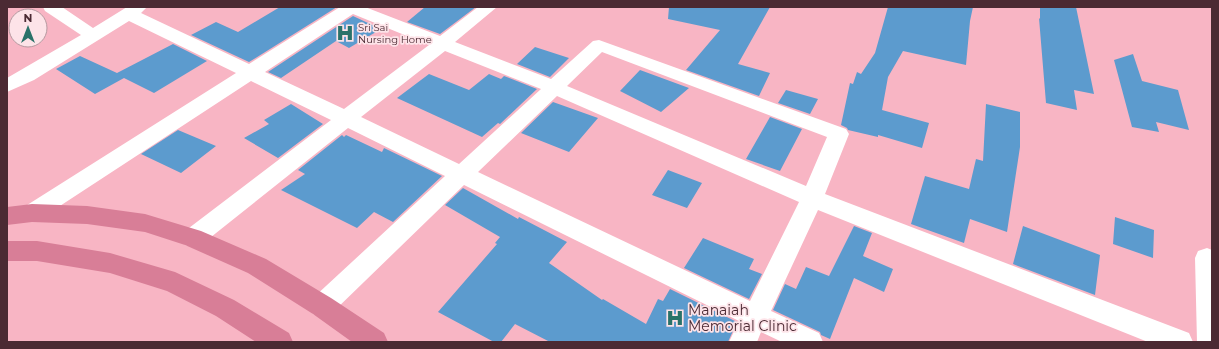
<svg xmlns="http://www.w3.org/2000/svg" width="1219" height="349" font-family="Montserrat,sans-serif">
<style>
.building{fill:#5c9bce}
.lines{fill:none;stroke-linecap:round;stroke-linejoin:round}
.minor{fill:#fff;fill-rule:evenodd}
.trunk{fill:#d87e97;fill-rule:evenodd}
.labels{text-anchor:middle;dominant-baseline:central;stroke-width:3.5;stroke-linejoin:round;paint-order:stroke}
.far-poi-label{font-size:10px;fill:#4b2a33;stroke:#fde3e8;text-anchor:start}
.near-poi-label{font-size:14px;fill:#4b2a33;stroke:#fde3e8;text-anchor:start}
</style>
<rect width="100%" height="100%" fill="#f8b5c4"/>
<path class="building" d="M280,7h57l-88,55 -58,-27 25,-13 22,10z
M425,7h51l-36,27 -33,-12z
M669,7h101l-32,57 32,9 -11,23 -73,-26 34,-40 -52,-11z
M888,7h85l-3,14 -4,44 -63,-14 -15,26 -6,33 47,13 -7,25 -44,-13v2l-30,-7 -1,-2 -6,-3 9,-42 3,1 4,-12 4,2 14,-21z
M1040,7h36l18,87 -20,-4 3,20 -31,-7 -7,-85 1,1z
M353,16l28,13 -32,19 -13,-7 -55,37 -13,-6z
M173,44l34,17 -53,32 -30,-15 -29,16 -39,-25 24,-13 37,17z
M535,47l34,11 -19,19 -33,-13z
M1133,54l9,27 36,9 11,40 -33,-8 3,10 -27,-5 -18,-67z
M640,70l49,18 -28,24 -41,-21z
M429,74l40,16 20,-16 12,5 3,-3 33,13 -37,35 -2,-1 -16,14 -85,-39z
M786,90l32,9 -8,15 -32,-11z
M553,102l45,16 -29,34 -48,-19z
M291,104l32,20 -45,34 -34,-20 25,-14 -5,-4z
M986,104l34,8v35l-13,85 -37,-13 -6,24 -53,-19 14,-48 44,13 7,-30 7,2z
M770,117l32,12 -22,42 -34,-12z
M178,130l38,16 -35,27 -40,-19z
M342,135l2,2 2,-2 36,17 2,-4 58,28 -49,46 -19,-10 -17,16 -76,-38 24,-16 -7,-4z
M668,170l34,13 -15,25 -35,-13z
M463,188l55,31 1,-2 48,25 -18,21 53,37 1,-1 43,25 12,-25 5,2 7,-12 67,33 -9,20h-178l-35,-18 -14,18h-7l-56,-30 59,-68 -2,-1 5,-6 -55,-32z
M1115,217l39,13 -1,28 -40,-14z
M854,226l18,7 -9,23 30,13 -9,23 -30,-14 -24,61 -9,-4 -1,-3 -47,-22 12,-26 11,5 10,-22 23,9z
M1023,226l77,29 -5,40 -82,-31z
M703,238l51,21 -5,10 13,5 -13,25 -65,-31z"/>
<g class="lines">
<path class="minor" d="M43,7h19l31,21 34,-21h20l-6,6 108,51 91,-57h25l75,29 38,-29h19l-42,35 96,37 42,-38 6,-1 247,89 3,5 -24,60 364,139 4,9h-45l-330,-132 -47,101 48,22 4,9h-41l-21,-10 -4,10h-28l10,-21 -275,-136 -133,129 -9,3 -9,-3 -4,-8 4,-8 132,-122 -97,-48 -147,117 -8,2 -8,-2 -4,-7 4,-7 146,-111 -80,-39 -211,138 -8,3 -8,-3 -4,-6 4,-6 212,-134 -107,-52 -95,59 -27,12v-14l74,-43 -36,-24zM353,14l76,31 -85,64 -79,-37zM445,51l96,38 -82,75 -98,-47zM602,52l225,85 -21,49 -239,-100zM557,96l242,106 -49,99 -272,-129z
M1207,248l5,2v92h-15l-2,-84 3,-7z"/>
<path class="trunk" d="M32,204l55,2 58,8 56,17 65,28 65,39 53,35 4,9h-36l-39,-28 -65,-41 -63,-28 -40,-13 -58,-8 -55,-2 -25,3v-18z
M7,241h30l73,12 65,19 59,28 55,33 4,9h-37l-40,-26 -49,-25 -57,-18 -73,-12h-30z"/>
</g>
<defs>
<g id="hospital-bare" transform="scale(1.38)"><path d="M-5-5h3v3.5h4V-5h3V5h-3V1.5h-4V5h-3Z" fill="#2a7269" stroke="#fde3e8" stroke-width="2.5" paint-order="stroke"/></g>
</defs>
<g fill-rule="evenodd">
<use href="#hospital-bare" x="345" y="33"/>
<use href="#hospital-bare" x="675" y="318"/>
</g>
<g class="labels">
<g class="far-poi-label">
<text x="358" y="27">Sri Sai<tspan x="358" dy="12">Nursing Home</tspan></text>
</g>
<g class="near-poi-label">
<text x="688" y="310">Manaiah<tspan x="688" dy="16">Memorial Clinic</tspan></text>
</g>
</g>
<rect width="1219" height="349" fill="none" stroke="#4b2a33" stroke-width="16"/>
<g transform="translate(28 28)"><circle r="19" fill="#fde3e8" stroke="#b699a0"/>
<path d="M0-3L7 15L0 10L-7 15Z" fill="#2a7269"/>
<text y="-6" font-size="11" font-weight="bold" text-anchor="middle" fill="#4b2a33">N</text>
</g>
</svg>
